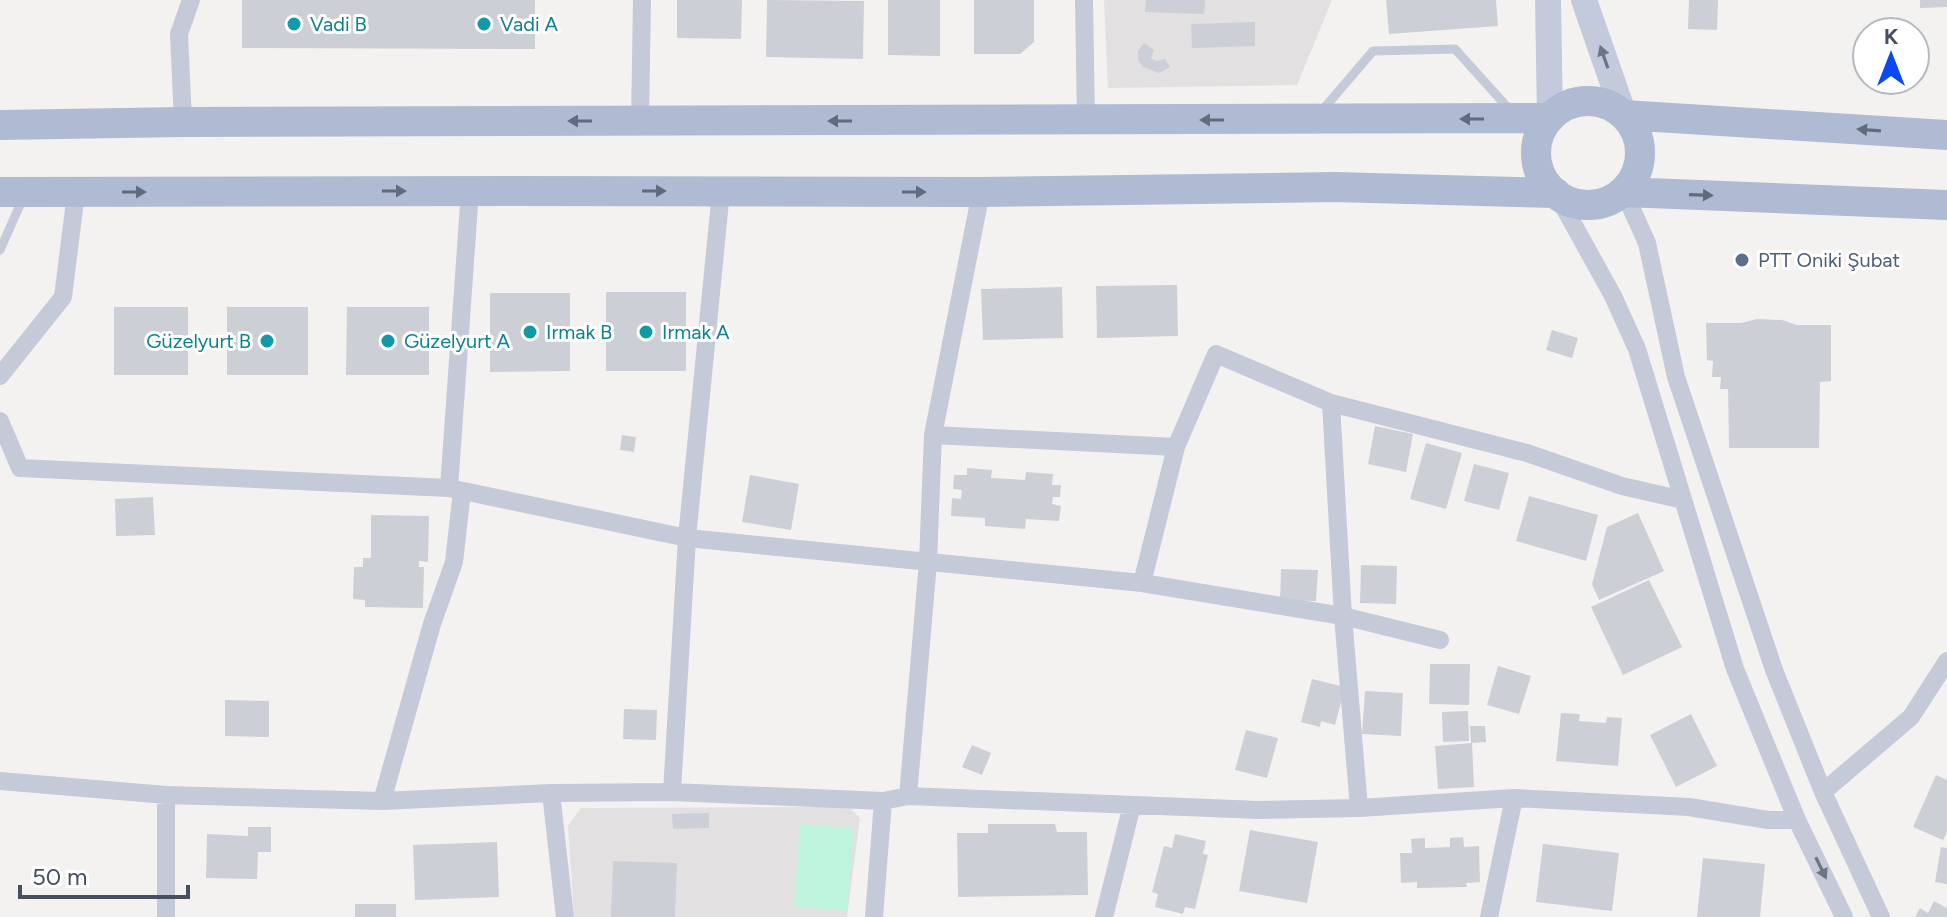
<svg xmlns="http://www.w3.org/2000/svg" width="1947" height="917" font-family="Figtree,sans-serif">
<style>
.education{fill:#e2e0e0}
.green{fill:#bdf4db}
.building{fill:#cdcfd7}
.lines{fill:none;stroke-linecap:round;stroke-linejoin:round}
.lane{stroke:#c4cad7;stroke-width:9}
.street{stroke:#c4cad7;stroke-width:18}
.secondary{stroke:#c2cadb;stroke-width:26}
.primary{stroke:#afbbd2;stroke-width:30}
.oneway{fill:#6c7586}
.oneway2{fill:#616b7d}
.oneway3{fill:#6c7584}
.culture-dot{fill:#0f9aa8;stroke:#fff;stroke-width:3}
.service-dot{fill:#5c6f8a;stroke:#fff;stroke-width:3}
.labels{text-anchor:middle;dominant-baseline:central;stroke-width:6;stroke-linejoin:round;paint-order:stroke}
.culture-label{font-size:20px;fill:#0d838f;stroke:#fff;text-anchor:start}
.service-label{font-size:20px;fill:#4e5e75;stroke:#fff;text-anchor:start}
</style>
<rect width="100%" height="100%" fill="#f4f1f1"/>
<path class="education" d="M1104,0h228l-35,85 -189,3z
M849,807l11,11 -13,99h-273l-6,-91 13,-18z"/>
<path class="green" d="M800,824l54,4 -7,83 -53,-5z"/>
<path class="building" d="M242,0h293v49l-293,-1z
M677,0h65l-1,39 -64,-1z
M767,0l97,1 -1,58 -97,-2z
M888,0h52v56l-52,-1z
M974,0h60v42l-14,12h-46z
M1146,0h59l-1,14 -59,-2z
M1386,0h110l2,26 -109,8z
M1689,0h29l-1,30 -29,-1z
M1920,0h27v7l-27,1z
M1255,22v24l-63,2 -1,-24z
M1144,43l10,7 -3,8 5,3 9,-2 5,8 -11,6 -16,-6 -5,-7v-9z
M1177,285l1,51 -81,2 -1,-52z
M1062,287l1,51 -80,2 -2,-51z
M606,292h80v79h-80z
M490,293h80v78l-80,1z
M114,307h74v68h-74z
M227,307h81v68h-81z
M347,307h82v68h-83z
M1757,319l25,1 15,5h34v56l-11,1 -1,66h-90l-1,-59h-8l1,-12h-9l1,-16 -6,-1 -1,-37h35z
M1552,330l26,8 -6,20 -26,-8z
M1375,426l38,8 -7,38 -38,-8z
M622,435l14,2 -2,15 -14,-2z
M1426,443l36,10 -16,56 -36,-10z
M1474,464l35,9 -10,37 -35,-9z
M967,468l25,2 -1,8 34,2 1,-8 27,2 -1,11h9l-1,12h-7l-1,7 9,2 -2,15 -33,-2 -1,10 -40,-3v-8l-34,-2 1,-18 9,1 1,-9 -9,-1 1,-14h13z
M750,475l49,9 -8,46 -49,-8z
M1529,496l69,19 -12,46 -70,-20z
M153,497l2,38 -39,1 -1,-37z
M1638,513l26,58 -65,29 -7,-16 15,-57z
M371,515l58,1 -1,46 -9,-1v6h5l-1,41 -58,-1v-7l-12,-1 1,-32h9v-9h8z
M1361,565l36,1 -1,38 -36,-1z
M1281,569l37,1 -2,31 -36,-1z
M1649,580l33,67 -59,28 -32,-68z
M1430,664h40l-1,41 -40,-1z
M1498,666l33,10 -12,38 -32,-9z
M1312,679l33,8 -10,38 -14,-4 -1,6 -19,-5z
M1365,691l38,2 -2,43 -39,-2z
M225,700l44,1v36l-44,-1z
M624,709l33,1 -1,30 -33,-1z
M1468,711l1,30 -26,1 -1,-30z
M1561,713l19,1 -1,7 27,2 1,-6 15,1 -4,48 -62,-5z
M1691,714l26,52 -41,21 -26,-52z
M1470,726h15l1,16 -15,1z
M1246,730l32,8 -11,40 -32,-8z
M1472,743l2,44 -36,2 -3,-43z
M972,745l19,8 -9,22 -20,-8z
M1936,775l11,5v52l-4,8 -30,-13z
M709,813v15l-36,1 -1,-15z
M988,824h67l2,8h30l1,63 -130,2 -1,-64h31z
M248,827h23v25h-13l-1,27 -51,-1 1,-44 41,2z
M1250,830l68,12 -11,61 -68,-12z
M1175,834l31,7 -3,13 5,1 -13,54 -10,-2 -2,7 -28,-7 3,-13 -6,-2 12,-46 8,2z
M1463,837l1,10 15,-1 1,36 -14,1 1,4 -50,1v-6l-16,1 -1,-30h12l-1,-14 14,-1v10l25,-1v-9z
M497,842l2,55 -84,3 -2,-55z
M1543,844l76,9 -7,58 -76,-9z
M1941,847l6,1v36l-12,-2z
M1703,858l62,6 -5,53h-63z
M613,861l64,2 -2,54h-64z
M1934,901l13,7v9h-32l5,-9 8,5z
M355,904h41v13h-41z"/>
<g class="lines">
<path class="lane" d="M1320,113l53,-62 82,-2 55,61
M0,250l23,-52"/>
<path class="street" d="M1084,0l2,121
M640,121l2,-121
M183,122l-4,-88 12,-34
M1624,192l23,51 29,134 98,293 49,122 58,125
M1556,193l57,103 24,53 98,320 62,151 47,97
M0,376l63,-79 13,-104
M1331,403l12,213 16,192
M0,421l20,47 429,20 238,50 455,45 201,33 97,24
M933,435l243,12
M449,488l21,-297
M1142,583l34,-136 40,-93 115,49 196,50 95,33 61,14
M0,781l166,14 216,6 169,-8 121,-1 211,9 25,-5 351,14 100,-2 155,-10 175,9 79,13h29
M672,792l15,-254 34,-347
M1823,792l88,-75 36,-56
M551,793l14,124
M166,795v122
M908,796l20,-234 5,-127 48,-243
M382,801l50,-177 22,-62 8,-71
M874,917l9,-116
M1104,917l28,-112
M1489,917l25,-119"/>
<path class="secondary" d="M1548,0l2,118
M1584,0l40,115"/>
<path class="primary" d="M1536 153a52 52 0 1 1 104 0a52 52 0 1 1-104 0Z
M1624,115l323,20
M0,125l183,-3 1367,-4
M0,192l515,-1 466,1 353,-5 222,6
M1624,192l323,13"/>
</g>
<defs><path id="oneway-solid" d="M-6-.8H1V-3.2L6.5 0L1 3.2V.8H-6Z" transform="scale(2)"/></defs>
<use class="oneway" href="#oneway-solid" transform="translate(1604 57) rotate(-109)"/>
<g class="oneway2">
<use href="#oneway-solid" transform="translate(1472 119) rotate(180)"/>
<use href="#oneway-solid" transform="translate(1212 120) rotate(180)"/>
<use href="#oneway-solid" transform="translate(580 121) rotate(180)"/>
<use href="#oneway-solid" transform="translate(840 121) rotate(180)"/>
<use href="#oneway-solid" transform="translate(1869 130) rotate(-176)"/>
<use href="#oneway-solid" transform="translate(394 191)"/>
<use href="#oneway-solid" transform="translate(654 191)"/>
<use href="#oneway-solid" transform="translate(134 192)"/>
<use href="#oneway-solid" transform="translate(914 192)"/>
<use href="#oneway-solid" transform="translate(1701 195) rotate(2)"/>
</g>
<use class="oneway3" href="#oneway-solid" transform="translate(1821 868) rotate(64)"/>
<g class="culture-dot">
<circle cx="294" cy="24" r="8"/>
<circle cx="484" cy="24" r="8"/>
<circle cx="530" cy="332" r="8"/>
<circle cx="646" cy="332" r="8"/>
<circle cx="267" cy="341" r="8"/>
<circle cx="388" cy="341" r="8"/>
</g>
<circle class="service-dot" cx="1742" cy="260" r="8"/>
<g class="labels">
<g class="culture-label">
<text x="310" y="24">Vadi B</text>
<text x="500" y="24">Vadi A</text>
<text x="546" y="332">Irmak B</text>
<text x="662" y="332">Irmak A</text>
<text x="251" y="341" text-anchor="end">Güzelyurt B</text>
<text x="404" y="341">Güzelyurt A</text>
</g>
<g class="service-label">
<text x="1758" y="260">PTT Oniki Şubat</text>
</g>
</g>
<g transform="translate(1891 56)"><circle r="38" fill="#ffffff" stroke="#b5b9c0" stroke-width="2"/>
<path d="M0-6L14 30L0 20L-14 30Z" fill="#0748f7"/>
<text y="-12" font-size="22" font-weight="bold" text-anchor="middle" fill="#475061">K</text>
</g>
<path d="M20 885v12h168v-12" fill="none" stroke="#475061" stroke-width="4"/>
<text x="32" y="885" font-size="24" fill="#475061" stroke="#ffffff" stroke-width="6" paint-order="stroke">50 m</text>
</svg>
